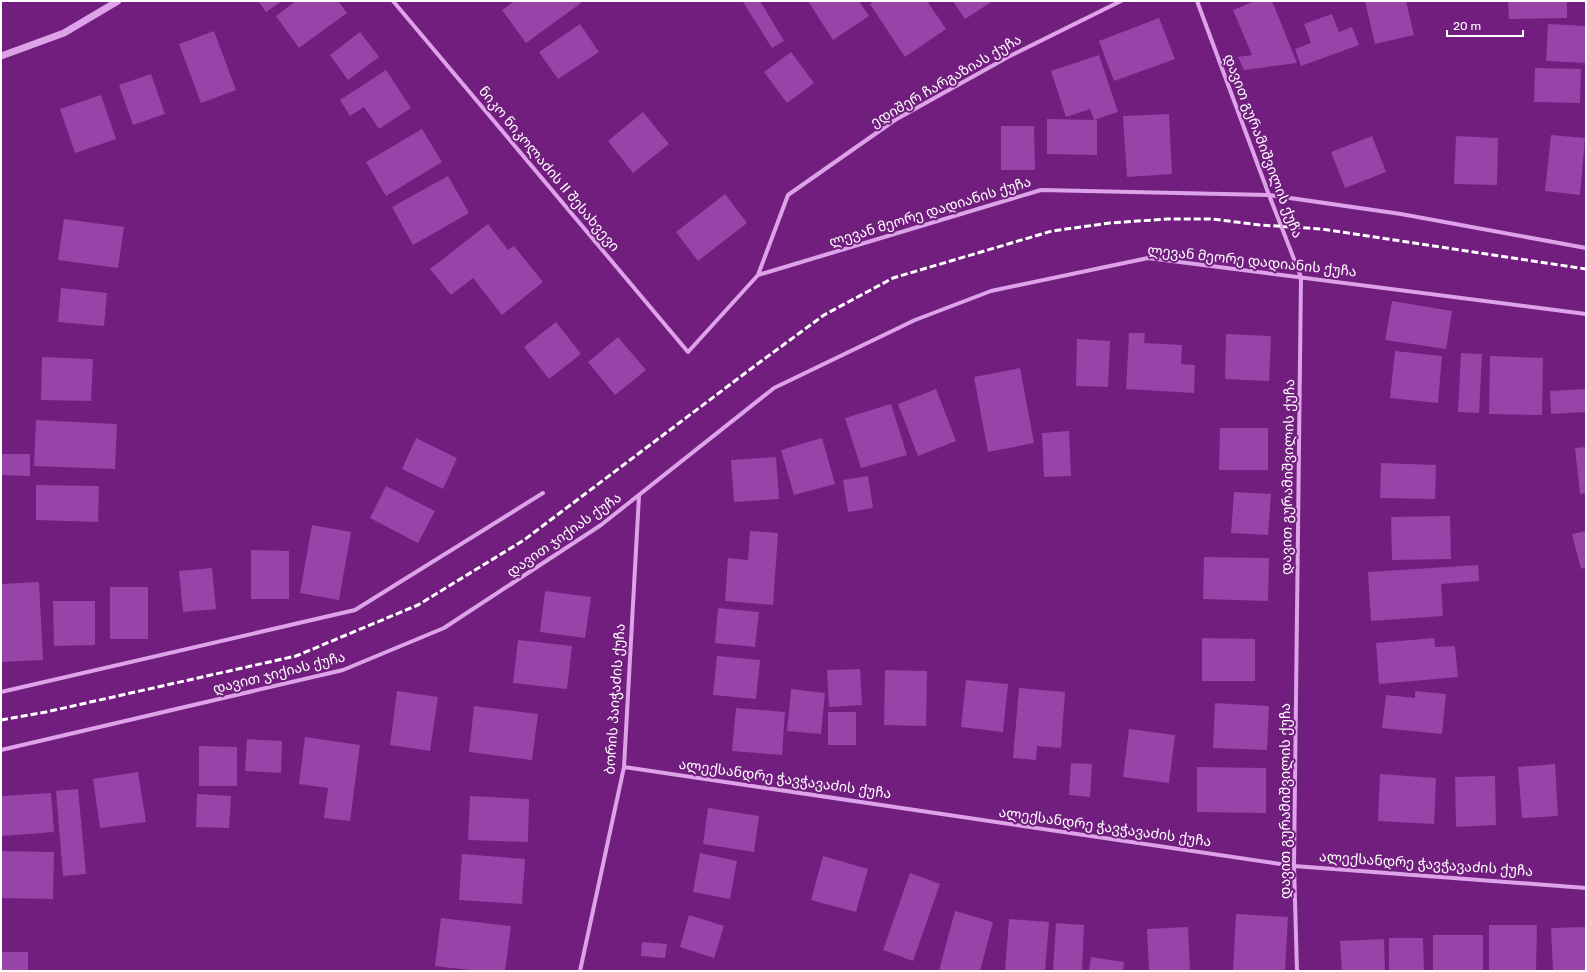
<svg xmlns="http://www.w3.org/2000/svg" width="1587" height="972" font-family="Rubik,'Noto Sans Georgian',sans-serif">
<style>
.building{fill:#9743a7}
.lines{fill:none;stroke-linecap:round;stroke-linejoin:round}
.minor{stroke:#dda2e8;stroke-width:4}
.tertiary{stroke:#dda2e8;stroke-width:7}
.rail{stroke:#fff;stroke-width:3;stroke-dasharray:7 3;stroke-linecap:butt}
.labels{text-anchor:middle;dominant-baseline:central;stroke-width:4;stroke-linejoin:round;paint-order:stroke}
.street-label{font-size:14px;fill:#fff;stroke:#711e7f}
</style>
<rect width="100%" height="100%" fill="#711e7f"/>
<path class="building" d="M258,1h24l-16,11z
M296,1h42l9,12 -48,35 -23,-32z
M515,1h64l2,2 -55,40 -24,-33z
M746,1h14l24,40 -12,7 -29,-46z
M808,1h51l10,15 -36,24z
M875,1h52l19,28 -41,28 -35,-53z
M953,1h40l-28,18z
M1255,1h17l25,62 -53,7 -6,-13 14,-2 -19,-45z
M1365,1h41l8,34 -39,9z
M1508,1h59v17l-58,1z
M1332,14l7,18 13,-5 7,18 -58,21 -6,-17 16,-6 -7,-19z
M1159,18l16,41 -61,22 -15,-40z
M580,24l19,28 -41,27 -19,-27z
M1548,24l38,2v37l-40,-2z
M214,31l22,59 -35,13 -22,-59z
M360,32l19,25 -31,23 -18,-25z
M791,52l23,31 -27,20 -23,-31z
M1099,55l19,57 -24,8 -4,-11 -24,8 -15,-46z
M1535,68l46,1 -1,34 -46,-1z
M386,70l25,38 -32,21 -15,-22 -14,9 -10,-16z
M151,74l14,40 -32,11 -14,-40z
M101,95l15,44 -41,14 -15,-44z
M643,112l26,32 -36,29 -25,-32z
M1169,114l3,60 -45,3 -4,-61z
M1047,119l50,1v35l-50,-1z
M1001,126h33l1,44h-34z
M422,129l20,33 -56,34 -20,-34z
M1551,135l34,3 -5,57 -35,-4z
M1372,136l14,36 -41,16 -14,-36z
M1456,136l42,2 -1,47 -43,-1z
M448,176l21,37 -56,32 -21,-38z
M725,194l22,29 -49,38 -22,-29z
M64,219l60,8 -6,41 -60,-8z
M488,224l20,26 6,-4 29,36 -41,33 -29,-37 -22,17 -21,-26z
M61,288l46,5 -3,33 -46,-4z
M1392,301l60,10 -6,38 -61,-9z
M556,322l25,32 -32,25 -25,-32z
M1129,333h16l-1,10 38,2 -1,19 14,1 -1,28 -68,-4z
M1226,334l45,2 -2,45 -44,-2z
M618,337l28,33 -31,25 -27,-33z
M1077,339l33,2 -2,46 -32,-1z
M1395,351l47,5 -4,47 -48,-5z
M1461,353l21,1 -3,59 -21,-1z
M1490,356l53,2 -1,57 -53,-1z
M42,357l51,2 -2,42 -50,-1z
M1020,368l14,75 -46,9 -14,-75z
M936,389l20,52 -38,15 -20,-52z
M1586,389v23l-35,2 -1,-23z
M891,404l16,51 -46,13 -16,-50z
M36,420l81,4 -2,45 -81,-3z
M1220,428h48v42h-49z
M1069,431l2,45 -27,1 -2,-44z
M416,438l41,20 -14,31 -41,-20z
M822,438l13,46 -41,11 -13,-45z
M1586,447v46l-6,1 -5,-46z
M1,454h29v22l-29,-1z
M776,457l3,42 -45,3 -3,-42z
M1381,463l55,2 -1,34 -55,-1z
M868,476l5,32 -25,4 -5,-32z
M36,485l63,1 -1,36 -62,-2z
M386,486l49,25 -17,32 -48,-25z
M1234,492l37,2 -3,41 -37,-2z
M1450,516l1,43 -59,1 -1,-43z
M312,525l39,7 -12,68 -39,-7z
M750,531l28,2 -5,72 -48,-4 3,-43 20,2z
M1586,531v36l-5,2 -9,-35z
M251,550l38,1v48h-38z
M1204,557l65,1 -1,43 -65,-2z
M1478,565l1,16 -38,3 2,32 -72,5 -3,-49z
M212,568l4,41 -33,3 -4,-41z
M39,582l4,78 -41,2 -1,-78z
M110,587h38v52h-38z
M545,591l46,6 -6,41 -45,-6z
M53,601h42v44l-41,1z
M718,608l41,4 -4,35 -40,-4z
M1202,638l53,1v42h-53z
M1434,638l1,9 20,-1 3,31 -79,7 -3,-41z
M518,640l54,6 -5,43 -54,-6z
M717,656l43,4 -4,39 -43,-4z
M860,669l2,36 -33,2 -2,-37z
M885,670l42,1 -1,55 -42,-1z
M966,680l42,4 -5,48 -42,-5z
M1019,688l46,4 -4,56 -24,-2 -1,14 -23,-2z
M791,689l34,4 -4,41 -34,-3z
M397,691l41,6 -8,54 -40,-6z
M1415,691l31,3 -4,40 -60,-6 4,-33 29,3z
M1215,703l54,3 -2,44 -54,-2z
M474,706l64,8 -6,46 -63,-8z
M736,708l49,4 -3,43 -50,-4z
M828,712h28v33h-28z
M1129,729l46,6 -6,48 -46,-6z
M305,737l55,8 -10,76 -26,-3 4,-30 -29,-4z
M247,739l35,2 -1,32 -36,-2z
M199,746l38,1v39h-38z
M1071,763l21,1 -2,33 -21,-2z
M1555,764l3,52 -36,2 -4,-51z
M1197,767l69,1v45l-69,-1z
M138,772l8,50 -46,6 -7,-49z
M1380,774l56,4 -2,46 -56,-3z
M1495,776l1,49 -40,2 -1,-50z
M78,789l8,85 -23,2 -7,-85z
M51,793l3,39 -53,4v-40z
M197,794l34,2 -2,32 -33,-1z
M470,796l59,3 -1,43 -60,-2z
M708,808l51,8 -5,36 -51,-8z
M1,851l53,1 -1,47 -52,-1z
M700,853l37,8 -7,38 -37,-7z
M462,854l63,5 -3,45 -63,-4z
M823,856l45,13 -12,43 -45,-12z
M910,873l30,11 -27,77 -30,-11z
M955,911l38,11 -13,49h-41z
M1236,914l52,3 -3,54h-52z
M689,915l35,11 -10,32 -34,-11z
M441,918l70,8 -6,45h-28l-42,-5z
M1009,919l40,3 -4,49h-40z
M1056,923l28,2 -2,46h-29z
M1489,925h48l-1,46h-47z
M1188,927l2,44h-41l-2,-42z
M1586,927v44h-33l-2,-43z
M1433,935h50v36h-50z
M1389,938h34l1,33h-35z
M1384,939l1,32h-43l-2,-30z
M642,942l25,2 -2,14 -24,-2z
M1,952h27v19h-27z
M1091,957l33,5 -1,9h-34z"/>
<g class="lines">
<path class="minor" d="M393,1l295,351 70,-77 30,-80 107,-75 113,-63 113,-56
M1197,1l72,194 32,82 -7,589 3,105
M758,275l283,-85 228,5 132,19 185,34
M1,692l354,-82 188,-117
M1,750l342,-80 101,-42 157,-103 173,-137 141,-68 76,-29 157,-33 438,56
M624,767l670,99 292,22
M580,971l44,-204 15,-271"/>
<path class="tertiary" d="M1,56l63,-23 54,-32"/>
<path class="rail" d="M1,720l45,-8 250,-56 122,-51 106,-65 232,-175 68,-50 69,-37 159,-47 58,-8 57,-4h45l48,6 62,4 264,40"/>
</g>
<g class="labels">
<g class="street-label">
<text transform="translate(946 81) rotate(-30)">ედიშერ ჩარგაზიას ქუჩა</text>
<text transform="translate(1263 146) rotate(69)">დავით გურამიშვილის ქუჩა</text>
<text transform="translate(549 169) rotate(50)">ნიკო ნიკოლაძის II შესახვევი</text>
<text transform="translate(930 212) rotate(-17)">ლევან მეორე დადიანის ქუჩა</text>
<text transform="translate(1252 261) rotate(6)">ლევან მეორე დადიანის ქუჩა</text>
<text transform="translate(1288 477) rotate(-89)">დავით გურამიშვილის ქუჩა</text>
<text transform="translate(564 535) rotate(-35)">დავით ჯიქიას ქუჩა</text>
<text transform="translate(279 673) rotate(-14)">დავით ჯიქიას ქუჩა</text>
<text transform="translate(615 699) rotate(-86)">ბორის პაიჭაძის ქუჩა</text>
<text transform="translate(785 779) rotate(8)">ალექსანდრე ჭავჭავაძის ქუჩა</text>
<text transform="translate(1285 801) rotate(-90)">დავით გურამიშვილის ქუჩა</text>
<text transform="translate(1105 827) rotate(8)">ალექსანდრე ჭავჭავაძის ქუჩა</text>
<text transform="translate(1426 864) rotate(4)">ალექსანდრე ჭავჭავაძის ქუჩა</text>
</g>
</g>
<rect width="1587" height="972" fill="none" stroke="#ffffff" stroke-width="4"/>
<path d="M1447 30v6h76v-6" fill="none" stroke="#ffffff" stroke-width="2"/>
<text x="1453" y="30" font-size="12" fill="#ffffff" stroke="#711e7f" stroke-width="3" paint-order="stroke">20 m</text>
</svg>
